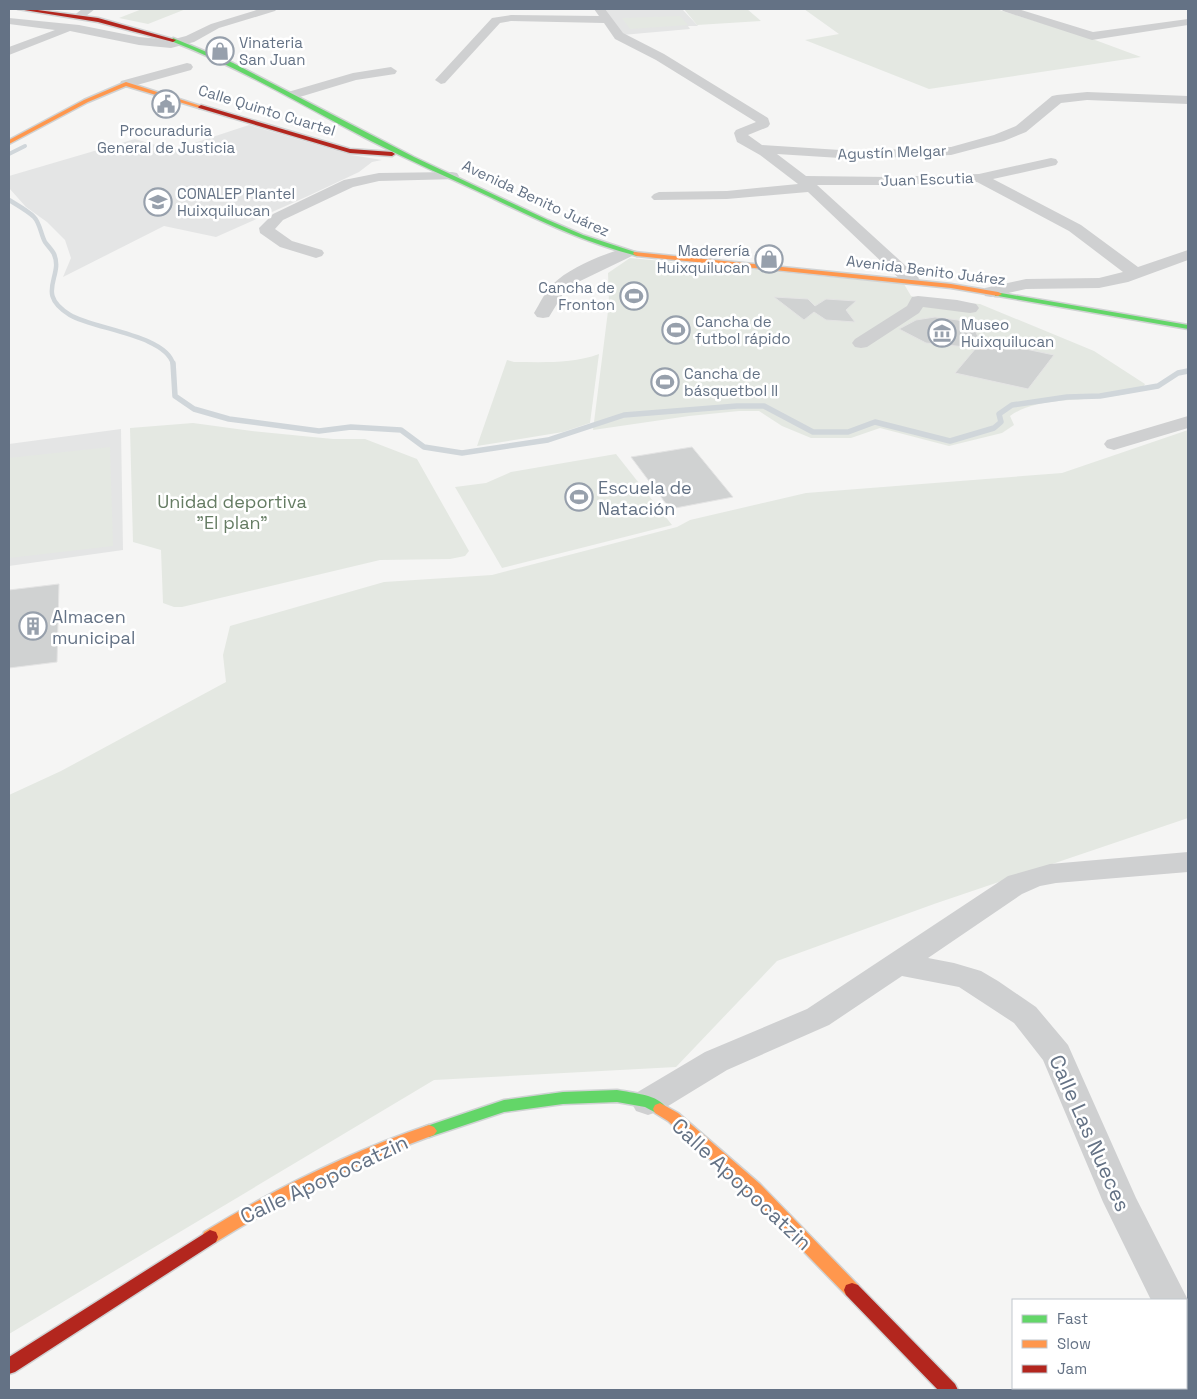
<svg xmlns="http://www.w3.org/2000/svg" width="1197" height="1399" font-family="'Space Grotesk',sans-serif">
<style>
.built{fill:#e4e5e5}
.green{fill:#e4e8e2}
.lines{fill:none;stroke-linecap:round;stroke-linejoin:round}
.stream-far2{stroke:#d0d6da;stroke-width:4}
.stream-far1{stroke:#d0d6da;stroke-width:4.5}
.stream{stroke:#d0d6da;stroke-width:5.5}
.building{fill:#d0d2d2;stroke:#e4e4e4}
.fast-casing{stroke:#d0d2d3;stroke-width:3}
.slow-casing{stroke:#d0d2d3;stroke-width:3}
.jam-casing{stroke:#d0d2d3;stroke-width:3}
.street{fill:#cfd0d1;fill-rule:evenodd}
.fast{fill:#63d668;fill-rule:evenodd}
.slow{fill:#ff974d;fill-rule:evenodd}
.jam{fill:#b3261e;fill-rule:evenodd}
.labels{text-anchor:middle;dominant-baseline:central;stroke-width:5;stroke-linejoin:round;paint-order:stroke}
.far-poi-label{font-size:15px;fill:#647285;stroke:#fff;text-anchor:start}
.far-street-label{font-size:15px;fill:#647285;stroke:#fff}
.poi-label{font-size:18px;fill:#647285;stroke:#fff;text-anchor:start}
.park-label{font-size:18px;fill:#657c63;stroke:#fff}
.near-street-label{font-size:21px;fill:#647285;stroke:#fff}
</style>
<rect width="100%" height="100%" fill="#f5f5f4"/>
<path class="built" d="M603,9h79l16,17h-10l2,3 -68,6z
M249,125l102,30 31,5 -10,2 -13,10 -51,24 -92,41 -52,-11 -101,51 8,-19 -6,-18 -18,-18 -21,-15 -17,-19v-12l126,-37 38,11z
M121,429l2,121 -114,16v-122z"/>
<path class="green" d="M142,9h44l-38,15 -29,-6z
M684,9h63l14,12 -64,4z
M804,9h192l91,28 54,20 -212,32 -124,-49 34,-6z
M680,16l8,9 -58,4 -8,-11z
M630,258l274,26 7,12 12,4 57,4 114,47 51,33 -4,7c-12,2 -24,5 -35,6 -29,4 -72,1 -96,19l4,9 -12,8 -53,13 -69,-18 -29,10h-40l-29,-12 -23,-15h-20l-50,5 -96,14 16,-127 -1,-30z
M599,354l-9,69 -27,9 -86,14 30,-86 7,2c28,0 58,2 85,-8z
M193,423l59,8 81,8h32l52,20 52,92 -4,5 -15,3 -70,1 -198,47h-8l-11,-4 -2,-53 -28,-8 -3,-114z
M1188,430v388l-254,86 -157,57 -101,106 -242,13 -425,254v-539l52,-24 165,-89 -3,-27 7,-29 154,-44 108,-7 185,-48 13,-7 116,-27 256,-20z
M110,447l3,99 -104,12v-100z
M616,454l56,71 -170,43 -47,-81 31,-4 25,-11z"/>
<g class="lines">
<path class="stream-far2" d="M9,154l16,-8"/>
<path class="stream-far1" d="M9,200c8,5 19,11 25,17 6,6 7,18 11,25 3,4 7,8 9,12 10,23 -20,39 16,61 23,14 96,20 103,49"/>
<path class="stream" d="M173,363l2,33 19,13 35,10 90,12 32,-4 50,3 23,17 38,6 86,-13 76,-25 113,-9h27l49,26h35l27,-10 75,19 44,-13 7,-6 -2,-8 13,-9 55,-8 33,-1 58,-10 20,-13 10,-2"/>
</g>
<path class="building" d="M774,297l34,2 7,7 11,-7 30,2 -10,9 9,12 -29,-2 -12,-8 -10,8z
M935,317l23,3 10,4 6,5 7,13 2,-2 71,15 -26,34 -73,-16 21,-25 -50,-5 -27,-14 17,-9z
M692,447l41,50 -63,12 -39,-52z
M59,584l-2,78 -48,6v-78z"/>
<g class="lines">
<g class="fast-casing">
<path id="fast" d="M173,38l60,25 181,94 134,63 35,15 58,19 -4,2c-52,-13 -99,-36 -147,-59 -40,-19 -80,-36 -119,-56 -67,-35 -130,-73 -200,-100z
M995,292l193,33v4l-190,-33h-3z
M617,1090c15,3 42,4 50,19l-2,4 -5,2 -15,-8 -28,-5 -54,2 -59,8 -75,25 -5,-2 -3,-4 3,-4 80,-27 59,-8z"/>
</g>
<g class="slow-casing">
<path id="slow" d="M126,82l78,25 -5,1 -73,-22 -38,16 -79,42v-4l75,-40z
M634,252l317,32 47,8 4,2 -4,2 -47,-8 -314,-32 -4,-2z
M660,1103l18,10 82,71 98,101 2,5 -2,5 -6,2 -6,-2 -98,-101 -80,-73 -13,-8 -2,-4 2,-4z
M429,1125l5,2 3,4 -3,4c-77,28 -149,64 -218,107l-6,2 -6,-2 -2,-5 2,-5c72,-44 146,-80 225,-107z"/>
</g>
<g class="jam-casing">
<path id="jam" d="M18,9h12l68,9 78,22 -3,2 -75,-20z
M201,105l149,44 42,3 3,2 -3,2 -42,-3 -151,-45 -1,-1z
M210,1230l6,2 2,5 -2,5 -201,130 -6,2v-17z
M852,1283l6,2 97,99 3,6h-20l-92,-95 -2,-5 2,-5z"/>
</g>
<path class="street" d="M82,9h13l-13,10h-8l-2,-2z
M260,9h17l-2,2 -56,17 -25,14 -23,6 -32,-3 -69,-14 -61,24v-8l46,-17 -46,-6v-6l70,7 60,12 32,3 15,-4 25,-12z
M594,9h11l18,24 41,21 104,64 2,6 -2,3 -20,8 14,10 94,6 95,-4 43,-12 22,-9 36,-30 5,-1 30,-3 101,4v8l-101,-4 -26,3 -35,29 -22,9 -53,14 -95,4 -79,-5 29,22 83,1 90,-3 72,-16 5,1 2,3 -2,3 -63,14 88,46 57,42 50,-17v10l-60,22 -29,6 -73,1 -35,8 -6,-1 -2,-4 2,-4 41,-9 73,-1 24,-6 -54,-41 -92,-49 -88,3h-72l101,92 2,4 -2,4h-12l-98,-93 -81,7 -73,1 -3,-3 3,-3 5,-2 68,-1 71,-7 -38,-29 -23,-13 -3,-9 2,-3 20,-8 -100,-62 -41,-21 -11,-16 -93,-2 -11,2 -55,60 -4,1 -6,-4 57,-62 19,-3 88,1z
M1001,9h17l75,23 95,-13v6l-96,15 -89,-29z
M187,63l4,1 2,3 -2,3 -65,18 -6,-4 1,-3z
M391,67l6,4 -2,3 -39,6 -63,19 -6,-4 1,-3 65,-19z
M452,172l5,1 2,3 -2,3 -78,2 -26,6 -70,33 -8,9 17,12 30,9 2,3 -2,3 -6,2 -36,-11 -20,-14 -1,-5 14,-14 71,-34 35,-7z
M626,248l6,2 2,3 -2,3 -56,27 -13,11 -14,23 -6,1 -6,-1 -3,-4c6,-10 11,-21 19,-29 16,-16 52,-31 73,-36z
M918,296l39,4 19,4 3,4 -3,4 -6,1 -47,-6 -4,6 -52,34 -6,1 -6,-1 -3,-4 3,-4 52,-33 5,-9z
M1188,416v12l-74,22 -7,-2 -3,-4 3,-4z
M1188,852v20l-132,11 -16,3 -18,8 -94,64 26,5 27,8 17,10 38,26 32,38 68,153 52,102 -2,6v-6h-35l-48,-98 -60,-142 -29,-37 -55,-36 -57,-11 -73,49 -102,45 -67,41 -12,4 -12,-4 -5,-9 5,-9 69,-41 102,-43 201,-133 42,-12z
M1186,1306h2v34h-2z
M1082,1388h40l-1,2h-40z"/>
<use href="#fast" class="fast"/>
<use href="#slow" class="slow"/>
<use href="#jam" class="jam"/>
</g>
<defs>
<g id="shop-ring" transform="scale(1.4375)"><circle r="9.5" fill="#fff" stroke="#97a0ac" stroke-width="1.5"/><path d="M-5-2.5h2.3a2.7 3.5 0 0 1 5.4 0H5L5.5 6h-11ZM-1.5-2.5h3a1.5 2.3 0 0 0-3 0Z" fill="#97a0ac"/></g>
<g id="civic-ring" transform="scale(1.4375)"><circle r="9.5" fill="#fff" stroke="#97a0ac" stroke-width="1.5"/><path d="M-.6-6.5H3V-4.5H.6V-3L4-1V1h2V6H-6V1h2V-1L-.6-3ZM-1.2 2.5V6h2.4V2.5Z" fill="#97a0ac"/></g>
<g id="school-ring" transform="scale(1.4375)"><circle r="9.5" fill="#fff" stroke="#97a0ac" stroke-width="1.5"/><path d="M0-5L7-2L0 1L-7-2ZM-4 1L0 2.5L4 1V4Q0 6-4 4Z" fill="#97a0ac"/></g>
<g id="stadium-ring" transform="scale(1.4375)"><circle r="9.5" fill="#fff" stroke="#97a0ac" stroke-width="1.5"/><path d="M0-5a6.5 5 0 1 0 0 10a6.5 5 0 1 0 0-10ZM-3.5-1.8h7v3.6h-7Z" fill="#97a0ac"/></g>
<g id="museum-ring" transform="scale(1.4375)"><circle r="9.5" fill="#fff" stroke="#97a0ac" stroke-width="1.5"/><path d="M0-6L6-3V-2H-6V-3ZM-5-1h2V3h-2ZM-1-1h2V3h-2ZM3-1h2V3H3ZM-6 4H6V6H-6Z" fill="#97a0ac"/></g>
<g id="building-ring" transform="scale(1.4375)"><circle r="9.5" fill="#fff" stroke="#97a0ac" stroke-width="1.5"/><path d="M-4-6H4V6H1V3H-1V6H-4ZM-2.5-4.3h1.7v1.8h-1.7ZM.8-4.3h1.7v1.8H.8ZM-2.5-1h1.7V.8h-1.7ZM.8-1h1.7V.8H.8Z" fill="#97a0ac"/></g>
</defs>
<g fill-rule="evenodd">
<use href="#shop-ring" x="220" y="51"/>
<use href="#civic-ring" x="166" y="104"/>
<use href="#school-ring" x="158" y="202"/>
<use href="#shop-ring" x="769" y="259"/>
<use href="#stadium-ring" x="634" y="296"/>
<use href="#stadium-ring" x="676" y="330"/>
<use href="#museum-ring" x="942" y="333"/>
<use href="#stadium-ring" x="665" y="382"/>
<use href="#stadium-ring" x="579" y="497"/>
<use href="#building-ring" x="33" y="626"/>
</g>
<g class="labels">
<g class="far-poi-label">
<text x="239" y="42">Vinateria<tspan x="239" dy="17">San Juan</tspan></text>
<text x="166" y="130" text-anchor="middle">Procuraduria<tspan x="166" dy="17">General de Justicia</tspan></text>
<text x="177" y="193">CONALEP Plantel<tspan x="177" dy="17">Huixquilucan</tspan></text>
<text x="750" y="250" text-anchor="end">Maderería<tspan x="750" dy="17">Huixquilucan</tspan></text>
<text x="615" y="287" text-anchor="end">Cancha de<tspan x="615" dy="17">Fronton</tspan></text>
<text x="695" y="321">Cancha de<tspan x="695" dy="17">futbol rápido</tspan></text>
<text x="961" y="324">Museo<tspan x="961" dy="17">Huixquilucan</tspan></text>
<text x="684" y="373">Cancha de<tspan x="684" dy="17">básquetbol II</tspan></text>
</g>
<g class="far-street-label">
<text transform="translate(267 110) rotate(17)">Calle Quinto Cuartel</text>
<text transform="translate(892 152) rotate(-2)">Agustín Melgar</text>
<text transform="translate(927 179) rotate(-2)">Juan Escutia</text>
<text transform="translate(536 198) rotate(25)">Avenida Benito Juárez</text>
<text transform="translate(926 270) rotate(7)">Avenida Benito Juárez</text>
</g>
<g class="poi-label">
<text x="598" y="487">Escuela de<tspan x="598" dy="21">Natación</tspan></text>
<text x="52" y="616">Almacen<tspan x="52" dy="21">municipal</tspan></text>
</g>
<g class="park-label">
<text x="232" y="501">Unidad deportiva<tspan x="232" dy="21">"El plan"</tspan></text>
</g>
<g class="near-street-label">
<text transform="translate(1090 1133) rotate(66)">Calle Las Nueces</text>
<text transform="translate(324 1179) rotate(-25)">Calle Apopocatzin</text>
<text transform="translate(742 1184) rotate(43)">Calle Apopocatzin</text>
</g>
</g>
<rect width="1197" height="1399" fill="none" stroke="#647285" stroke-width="20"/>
<rect x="1012" y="1299" width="175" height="90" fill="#ffffff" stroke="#c1c7ce"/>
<rect x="1022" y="1315" width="25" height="8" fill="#63d668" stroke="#c1c7ce"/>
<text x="1057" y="1324" font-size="15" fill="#647285">Fast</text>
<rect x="1022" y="1340" width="25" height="8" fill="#ff974d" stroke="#c1c7ce"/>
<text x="1057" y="1349" font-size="15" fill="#647285">Slow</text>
<rect x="1022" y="1365" width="25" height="8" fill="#b3261e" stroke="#c1c7ce"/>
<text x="1057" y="1374" font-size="15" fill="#647285">Jam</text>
</svg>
